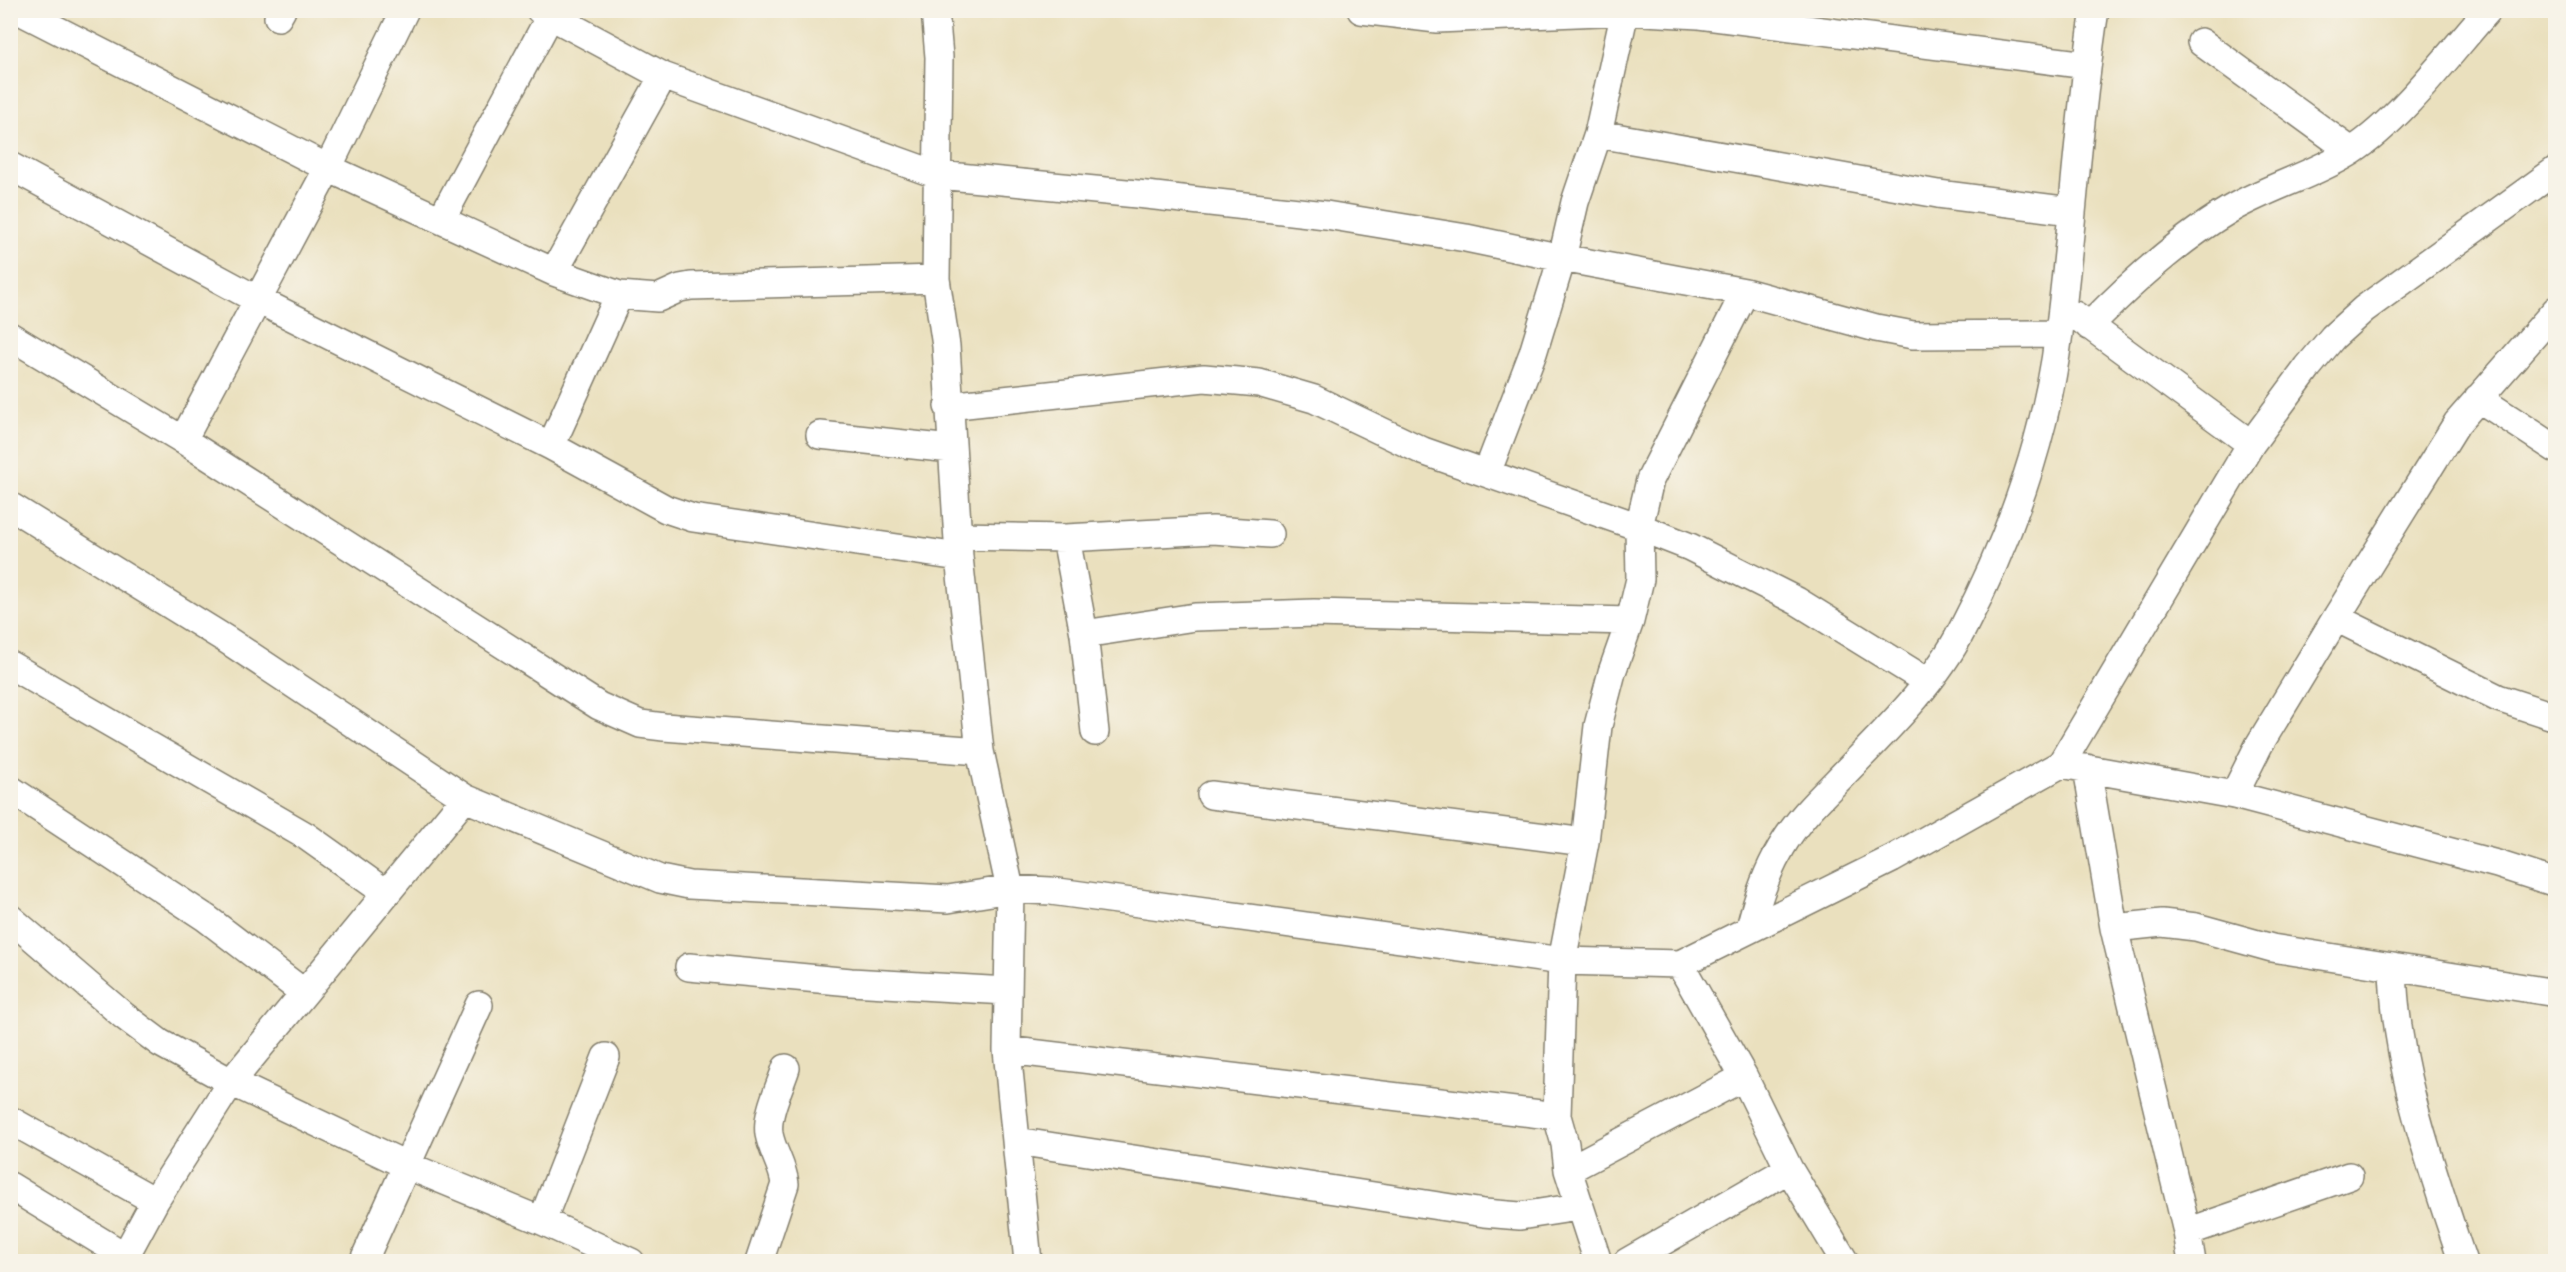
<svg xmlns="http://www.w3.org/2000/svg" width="2566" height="1272" font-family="'Shantell Sans',sans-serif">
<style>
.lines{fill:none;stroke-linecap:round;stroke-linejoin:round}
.minor-casing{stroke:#837e6d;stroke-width:30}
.minor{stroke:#fff;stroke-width:27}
</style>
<rect width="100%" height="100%" fill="#f7f3e8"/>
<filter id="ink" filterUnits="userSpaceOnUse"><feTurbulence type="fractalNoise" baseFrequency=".0167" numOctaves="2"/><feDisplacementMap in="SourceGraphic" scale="12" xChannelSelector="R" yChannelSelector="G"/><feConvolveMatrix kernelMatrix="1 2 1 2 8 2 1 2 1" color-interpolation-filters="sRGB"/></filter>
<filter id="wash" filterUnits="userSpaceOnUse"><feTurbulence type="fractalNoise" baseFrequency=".008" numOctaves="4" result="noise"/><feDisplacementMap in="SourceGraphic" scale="24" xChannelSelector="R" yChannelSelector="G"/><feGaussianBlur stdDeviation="1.35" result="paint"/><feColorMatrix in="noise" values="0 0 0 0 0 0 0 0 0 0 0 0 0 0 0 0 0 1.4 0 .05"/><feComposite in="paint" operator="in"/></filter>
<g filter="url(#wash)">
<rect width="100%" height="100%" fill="#eae0be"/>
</g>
<g filter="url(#ink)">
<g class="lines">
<g class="minor-casing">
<path id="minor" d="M18,10l310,158 226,104 65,23 39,3 22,-10 11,-2 245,-7
M540,10l123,66 275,99 199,19 189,21 140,23 96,20 13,-56 23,-68 27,-123
M935,10l4,47 -3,222 10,67 13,211 21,194 30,138 -3,161 21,212
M1361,10l76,9 188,-8 74,4 388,50
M278,17l4,-7
M2201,42l150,109
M1598,134l340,60 133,17
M10,166l246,133 295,147 115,63 27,9 266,39
M442,218l108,-202
M554,272l109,-196
M2075,315l176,129
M2089,326c42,-43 88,-85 140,-116 39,-23 85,-35 123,-59 48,-31 97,-97 136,-141
M10,336l173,104 416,266 41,18 24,3 316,24
M2478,398l78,51
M948,406l256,-28 55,5 55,16 109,52 216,76 51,20 107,54 131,81
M820,435l131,14
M183,440l145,-272 77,-158
M551,446l68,-151
M1487,473l46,-120 29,-95 183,34 131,36 37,7 146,-1
M10,506l217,134 238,158 195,81 29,6 259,14 62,-10 41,2 511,70 118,3 212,-105 169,-95 190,-320 57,-77 25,-30 31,-28 192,-139
M959,536l107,2 147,-8 57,4
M1066,538l18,96
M2336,618l162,80 58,19
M10,665l296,171 80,57
M1095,732l-11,-98 111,-17 119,-4 316,8
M2061,764l173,31 263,69 59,19
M2087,768l27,160 73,304 5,30
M10,789l196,129 97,74
M1211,795l374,47
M2234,795l25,-50 77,-127 121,-195 99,-113
M10,918l114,98 36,27 71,39 175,83 136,56 89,41
M1750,928c7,-28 16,-55 31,-80 14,-25 35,-46 55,-66 43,-45 98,-96 126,-152 48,-92 84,-193 97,-297 14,-107 19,-215 36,-323
M2114,928l48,-5 34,4 76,21 284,45
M1680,964l64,113 45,92 56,93
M689,967l162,15 156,9
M2393,967c2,101 38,199 70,295
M1007,1050l550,66
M10,1120l145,81
M1016,1141l468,72 36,3 58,-9
M1568,1170l176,-93
M10,1186l115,70
M542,1221l64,-164
M2187,1232l162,-56
M122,1262l33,-61 76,-119 234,-284
M363,1262l116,-257
M759,1262l26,-78c-2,-18 -13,-33 -16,-50 -3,-20 11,-47 17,-66
M1598,1262l-30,-92 -3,-26 -8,-28 5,-155 23,-119 13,-116 14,-54 18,-51 10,-42 -1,-52 11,-47 95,-188
M1627,1262l162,-93"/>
</g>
<use href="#minor" class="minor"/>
</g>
</g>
<rect width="2566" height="1272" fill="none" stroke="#f7f3e8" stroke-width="36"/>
</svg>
